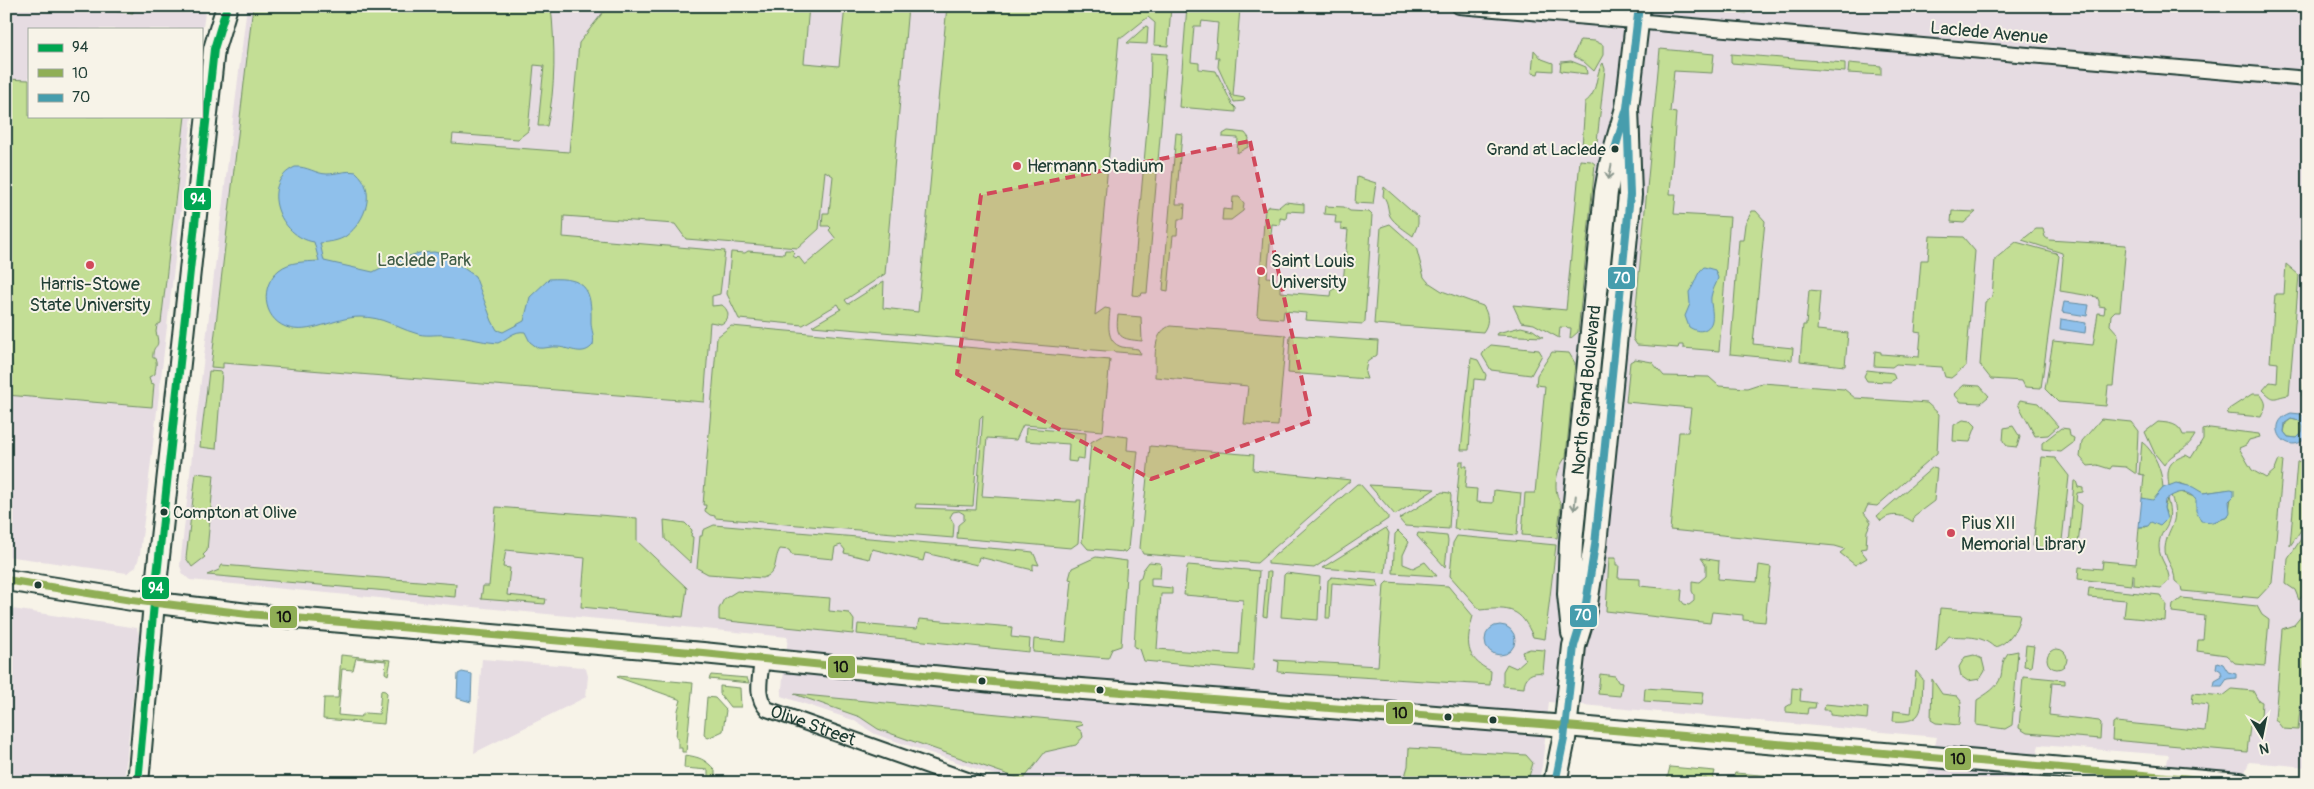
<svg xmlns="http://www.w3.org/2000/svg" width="2314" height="789" font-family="Pangolin,sans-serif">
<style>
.built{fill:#e6dce2}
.green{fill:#c3de95;stroke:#718e64;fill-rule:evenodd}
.water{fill:#8fc0eb;stroke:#628ca2;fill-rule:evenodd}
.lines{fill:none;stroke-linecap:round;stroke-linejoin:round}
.street-casing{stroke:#1f3d34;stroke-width:18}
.secondary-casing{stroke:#1f3d34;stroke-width:24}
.primary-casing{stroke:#1f3d34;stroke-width:26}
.street{stroke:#f7f3e8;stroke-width:14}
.secondary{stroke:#f7f3e8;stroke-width:20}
.primary{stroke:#f7f3e8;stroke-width:22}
.bus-1-casing{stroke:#f7f3e8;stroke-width:11}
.bus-2-casing{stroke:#f7f3e8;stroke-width:11}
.bus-3-casing{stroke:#f7f3e8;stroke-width:11}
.bus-1{stroke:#00a651;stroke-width:8}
.bus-2{stroke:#8fae55;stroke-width:8}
.bus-3{stroke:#469dad;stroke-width:8}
.oneway{stroke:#8b988e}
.marked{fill:#d1495b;fill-opacity:0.2;stroke:#d1495b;stroke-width:4;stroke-dasharray:10 6;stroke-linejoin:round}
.bus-dot{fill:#1f3d34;stroke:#f7f3e8;stroke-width:2}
.poi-dot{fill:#d1495b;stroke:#f7f3e8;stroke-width:2}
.labels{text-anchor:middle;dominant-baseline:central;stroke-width:4;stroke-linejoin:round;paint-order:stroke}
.bus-label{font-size:17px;fill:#1f3d34;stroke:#f7f3e8;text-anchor:end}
.street-label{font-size:18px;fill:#1f3d34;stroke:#f7f3e8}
.poi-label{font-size:18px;fill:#1f3d34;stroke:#f7f3e8;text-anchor:start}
.park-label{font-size:18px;fill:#405d47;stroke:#f7f3e8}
.line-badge{stroke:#f7f3e8;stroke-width:2}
.badge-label{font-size:14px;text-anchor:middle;font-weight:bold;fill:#fff}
.pale-badge-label{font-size:14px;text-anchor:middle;font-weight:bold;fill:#111}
</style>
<rect width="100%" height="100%" fill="#f7f3e8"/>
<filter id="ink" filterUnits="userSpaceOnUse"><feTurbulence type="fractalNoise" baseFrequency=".02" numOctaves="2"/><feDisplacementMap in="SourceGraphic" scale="10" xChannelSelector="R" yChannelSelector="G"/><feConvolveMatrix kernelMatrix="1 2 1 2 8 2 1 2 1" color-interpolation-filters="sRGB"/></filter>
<g filter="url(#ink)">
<path class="built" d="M6,6h200l-5,35v-12h-172v87h163l-52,438 -4,13 -9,6 -121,-17z
M247,6h2061v761l-59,-5 -8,21h-79l7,-28 -130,-10 -9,38h-104l11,-46 -388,-35 -7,64 -4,17h-528l-1,-3 -134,-46 -22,-14 -72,-24 7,-59 -598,-57 -7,-6 -3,-8 13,-120z
M6,608l131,20 2,8 -15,147h-29l-89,-8z
M482,659l101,8 3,2 2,7 -2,21 -112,56z"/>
<path class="green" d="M52,6h81v7z
M253,6h298c4,40 5,81 -4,120h-9l6,-60 -10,-1 -6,66 -10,8 -65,-5 -1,9 117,9 10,-109 29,-37h201l-5,57 35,3 6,-60h63l-23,268 -40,26 3,4 36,-23 -1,27 35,4 29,-306h224l-3,40 -14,-1 1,-22 -7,-6 -25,20h-4l-24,278 10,-7 5,1c-1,14 -5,33 12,38 6,1 11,1 16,2l3,5 -329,-28 29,-17 -3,-5 -35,21 -64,-6 -12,-25 4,-42 14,1 3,-2 36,3 1,-4h7l3,3 -2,3 3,2 2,-2 7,9 31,-26 -7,-9 2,-2 -2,-2h-7l1,-13h6l4,-37 -8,-5 -6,58 -21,19 -112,-9 -11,-15 -111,-8 -1,21 162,14 -5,43 -8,2v10l10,-1c8,6 8,15 -1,19l-11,-2 -6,80 -481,-39v5l-12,-1z
M1187,6l53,2 -7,88 12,2 -1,3 -10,1 -16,-35 1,-10h-4l3,-34 -16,-2 -1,5h-7l-3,36 8,1v6l17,2 16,33 4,4v4l-57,-5z
M1679,6h70l-3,7z
M1146,26l2,1 -1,17 -20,-1z
M1580,40l15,1 8,4v10l-9,16 -11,-10 -10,-5z
M1660,49l54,5 -2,19 -38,-2 -4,41 6,1 -6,81h6l-2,20 56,3 -11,134 -36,-3v-3h-4l-1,3 -41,-3 -4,-6z
M1534,50l8,9 11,4v8l-14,-1 -1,4 -6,-1z
M1151,53l16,1 -20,239h-5l-1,3 -9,-1 18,-199z
M1731,54l114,9v9l-114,-9z
M1571,61l15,6 1,7 -27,-3 1,-9z
M1603,63l2,6 -9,81 -14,-2 3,-46c14,-9 9,-27 18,-39z
M1849,63l32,3v9l-33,-2z
M6,79l23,1v36h156l-24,207 -4,2 -1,7c5,19 -2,10 -3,22 -1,8 1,0 3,7 1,3 -1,9 -1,13l-6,3 2,6 3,1 -2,23 -146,-12z
M1228,131l17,2 4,5 -1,9 -11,6 1,-15 -15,-1v-3z
M1176,133l6,1 -6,70h9l-1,15h-6l-1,16h-4l-5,56 -5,-1z
M1580,160l11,1 4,3 -17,168 -8,7 1,-11 -11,-1 -1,11 -25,-14 -13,-2 -8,-17 53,5z
M1357,177l19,6 -3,21 -18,-1z
M1384,187l34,30v7l-5,12c-8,-6 -18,-12 -23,-20 -3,-7 -1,-13 -7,-20z
M1616,192h4l-9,128 -9,-1z
M1233,197h6l5,6 -1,8 -12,9h-9l1,-11 9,1z
M1285,202l19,2v8l-17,-1 -1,8 -6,-1v7l-8,-1 -5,53 8,1 -1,6 6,1v7l51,4 1,-7h3l1,-6h7l5,-53 -7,-1v-6h-6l1,-8 -12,-1 1,-8 19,1 6,4 19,1 3,3 -7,106 -2,3 -58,-4 1,-7 -22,-2 -1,8 -24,-2 -2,-2 8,-106 5,-3 9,1z
M1752,211h4l9,10 -12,123 40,4 -1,12 -62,-6 9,-114h4l2,-16z
M1952,211l24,1 -12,11 -13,-1z
M1390,224l26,23 8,30 4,5 14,9 41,15c6,9 6,18 0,26l-109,-8 7,-97z
M2036,229h7l2,8 4,3 77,5 -6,66h-5l-4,4 -1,10 8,9 -5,52h-5l-2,20 -48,-4 -13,-13 8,-48 40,4 5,-32 6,1 1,-7 -6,-1v-5l-2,-4 -37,-6 3,-32 -1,-6 -40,-13z
M1930,236l33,1 12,14 -9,115 -15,12 -6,-1 -3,-10 -46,-3 -4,3 -18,-1 1,-15 6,1v2l38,3 2,-24 -6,-1 6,-72h7z
M2016,242l40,11 3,3 -18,132 -16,-1 -3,-6 -31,-2 -11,-14 5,-63 7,-5 3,-38z
M2286,264l13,11 -10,120c-16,2 -13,8 -26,-5l7,-8 7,1 1,-20 -8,-1 5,-68h9z
M1809,290l11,1 -3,39 31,3 -3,33 -45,-5 3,-36h3z
M1118,315l23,2 1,24c-21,-2 -27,-3 -24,-26z
M731,326l379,34 -7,71 -80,-6 -7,15 -29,-2 -5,58 95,6v-2h4l-3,43 -7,5 -114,-10 1,-13 6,-5v-6l-5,-3 -6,1 -3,5 4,7 -1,14 -238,-20v-2l-5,-1 -5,-4 1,-6h-3l14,-168zM983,415l-7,95 -61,-2 1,-4 57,2 7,-88z
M1170,326l116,9 -8,91 -34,-2 4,-38 -93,-9c1,-17 -4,-44 15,-51z
M1521,327l12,3 10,7 -47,-2 1,-2z
M2307,334h1v64l-6,-2z
M1290,335l88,6 -1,14 -10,7 -2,11 2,6 -79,-6z
M1491,345l48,5 3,5 -11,20 -40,-5 -9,-15 3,-5z
M1552,352l17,1 6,10 -9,94c-10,12 -14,33 -5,47l-4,34 -35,-3 3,-42h10l10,-107 -9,-1 1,-10z
M1471,358l7,2 8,15 -1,5 -11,-1 -5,71h-8z
M1635,359l17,3 12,14 45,1 10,9 28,2 15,-5 82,6 11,9 72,5 12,11 -2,39 -60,53 -9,-1 -4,8 7,9 -4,9 -1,17 -6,1 7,9 -12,7 -15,-12 5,-4 -10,-3 -165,-16 9,-98h9l3,-24 -65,-6 4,-40z
M1867,370l26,3 2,6 -5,3 -23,-1 -3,-5z
M209,371l13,1 -6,77 -16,-2z
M1596,377l9,1 -17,162h-9z
M1964,385l16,1 9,10 -8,7 -20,-1 -7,-8z
M2252,394h8c8,10 6,12 1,23l-34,-3 2,-5z
M2020,400l18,3 20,23 -10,9 -13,1 -17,-32z
M2101,419l30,3 7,9 -2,43 -10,-7 -14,-1 -2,3 -13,-4 -9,1 -8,-9 2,-16z
M2291,419l9,2 3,6 -1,6 -5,5 -9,-1 -4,-5 2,-9z
M1963,420l8,1 5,5 -6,16 -17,-1 1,-16z
M2158,422c11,1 21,1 25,13h12c-10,19 -22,15 -31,30l-9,-11 -10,-22z
M2013,426l7,11 -3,10 -10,-1 -4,-5 1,-13z
M1026,428l60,5 -2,26 -7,-1 -1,4 -8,-1 1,-17 -44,-3z
M2061,428l8,1 1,7 4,2 -1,5 -12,9 -19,-2v-7z
M2210,428l49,6 1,3 -11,3 -3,5 -7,3 13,22 14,8 9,-8 4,-10 4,1 -11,122 -14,15 -76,-7 -1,-5 -6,-5c0,-13 -11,-22 -10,-33 3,-25 16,-22 6,-53l10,-3 13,5 19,25 15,-5 3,-19 -5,-8 -23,3 -23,-10 -11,3c-3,-19 0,-25 17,-31l5,3 12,-19v-9z
M1105,434l23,3 -1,13 11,1 -10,98 -3,3 -37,-3 -6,-7 9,-100z
M2142,442c13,10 20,29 21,46l-10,13 -11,-3 2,-23 -5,-1z
M1150,446l104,9 -1,15 98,10 -94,83 -114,-9 -3,-6z
M2042,457l13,1 14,18 -8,74 -28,-4z
M2308,459v61l-18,26 7,-84z
M1460,461h3v5h4l-2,22 12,1 -1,13 17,1 1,-13 27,3 -4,42 -63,-6z
M1933,467l4,1 -3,33 -20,15 -1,6c-9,-7 -23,-10 -32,-1l-4,-5z
M196,473l18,2 -7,76 -4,4 2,2 -13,10 -6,-9z
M2074,481h2l2,6 5,1v4l-6,1 -1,8 6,4 -4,41 -9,-1z
M1357,484h3l28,32v3l-74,49 -46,-4v-3z
M1369,485l66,4 -40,26z
M1442,492l8,1 1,3 -2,33 -44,-3 -6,-7z
M2167,499c9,30 -8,27 -8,48 0,13 11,21 10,34l-8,7 -27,-3v-10h-2l-1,10 -53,-6 1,-12 23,2 1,-8 33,3 3,-37h7l6,-7 14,-7 -2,-5z
M496,507l141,11v23l50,47 -4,29 -102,-10 4,-49 -79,-8 -3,17 7,1 -3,27 39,4 -1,5 -64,-5 2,-13h6z
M664,520l21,3 7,7 -1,6 2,1 -2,26 -26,-24z
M714,525l310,26 9,1 6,13 -6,-1v6l-54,-13 -2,8 -52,-12 -2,8 -51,-12 -3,10 -25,-6 1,-3 -4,-5 -6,2 -2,12 -41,-4 -3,-5 -9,-1c-7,11 -1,25 -18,29l-54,-4 -11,-6 3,-32h2l1,-6z
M1386,528l3,5 -4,40 -63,-5z
M2308,528v61l-9,11 -4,-10 -9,-6 2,-25z
M1398,531l11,11 -6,13v9l10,4 12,-6 12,14 -44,-3 2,-39z
M1418,533l29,3 1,5 -3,26 -28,-31z
M1457,536l99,9 -11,94 -12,-2c-12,-29 -23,-30 -53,-27l-30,-34 3,-33z
M1096,557l31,4 -6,85 -9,3 -4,9 -75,-6 1,-13 32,3 6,-62 -3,-1 3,-11z
M1609,558h7v7h3l-1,13 22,1v7l42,4 -1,10 3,4 5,1 5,-4v-6l-2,-4v-10l7,1 7,-6v-11l-5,-7 18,3 -1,18 39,3 2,-17 12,2 -6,55 -22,-2v-5l-31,-3 -2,11 -104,-12z
M1149,562l10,1 2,2 -1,13h-9v8l21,2v6h-11l-4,55 82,6 4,-55 -59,-5 3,-28 1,-2 71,6 -6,100 -109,-10 -4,-12 -6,-2 4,-68 3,-2 2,-7z
M222,565l234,19 -1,13 -248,-22 12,-5z
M1267,572h4l-4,45 -4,-1z
M1286,573l34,4 -2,43 -37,-3 3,-42z
M1332,577l45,4 2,6 -47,-4 -2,35h-4l2,-38z
M1387,582l61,4 25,30c-7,26 -9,42 18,55l-1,14 -212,-13 1,-10 -5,-2 104,6 6,-81z
M2089,588l71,7 6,9 -1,17 -41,-4 2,-17 -38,-3z
M737,591l93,7 -1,13 20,2 5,7 -1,14 -134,-14v-11l5,-10z
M2182,598l75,8 5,9 7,5 -4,46 -30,-3 -9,-8 -29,-4 1,-11h5l2,-24 -33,-4 1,-7z
M1940,608l80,6c-1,13 -12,31 -26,33 -14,-13 -28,-9 -45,-11l-13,16z
M2303,614l5,2v7l-10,107 -15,-1 -8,-10 7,-90 12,-4z
M919,619l93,8 -1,10 19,2 -1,13 -172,-18 1,-10 59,5z
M2026,645l8,1 -3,21 -7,-1z
M1530,649l15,1 -2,23c-11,-2 -19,3 -19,15l-21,-2v-15l4,-7 9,4 9,-8 -3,-8z
M2047 659a10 10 0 1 1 20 0a10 10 0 1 1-20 0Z
M2018,651l-6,74 -7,4 -29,-4 1,-25c9,-6 21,-12 24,-24 2,-10 0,-13 7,-23z
M341,655l50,5 -3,15 -3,-2 1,-12 -30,-3 -3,12 -11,-1 -4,46 22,2 5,-4 14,1 2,-24 4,1 2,2 -3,31 -61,-5 1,-21h14z
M1974,655l8,4 3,12 -5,8 -12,2 -7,-5 -2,-9 6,-10z
M1916,671l7,8c-2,27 4,45 -30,42l1,-10 17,2z
M1600,674l15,2 3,6 4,1 -2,13 -22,-2z
M711,675l36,3 2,5 -40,-4z
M617,676l76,7 -7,69h-4v-4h-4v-10h-2l2,-28 3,-10 -64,-23z
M2023,676l42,4v4l-13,-1 -3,32 50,6 2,2 -1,16 -73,-6 -8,-5z
M1932,679l10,15 15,2 4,5 -2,24 -23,-2 -5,-3z
M720,686l20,2 1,19h-11l-10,-13z
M1645,688l59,4 -2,13 -58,-4z
M1792,688l9,1 -1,12 16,2 -1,5h-7l-1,6 -21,-2v-5l5,-3z
M2232,689l21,2 5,9 4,2 -1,15 -11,9 -3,26 -135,-12 1,-16 3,-2 89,9 3,-26 -16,-2 1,-10 30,3z
M794,694l286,28 3,3 -7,2 6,5 1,5 -7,8 -31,7 -22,28 -145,-51 -18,-12z
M707,697l8,1 11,12 -3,21 -15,7 -4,-3z
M1825,704l43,4 -1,11 -37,-4v-5h-6z
M1409,748l117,7 7,8 -6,20h-124l5,-17z
M685,755c14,2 20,4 30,15v13h-7v-13l-24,-2z
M1670,767l45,4 -3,12h-5l-1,-5 -17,5h-23z
M1735,773l38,3 -1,7h-40z"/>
<path class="water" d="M295,167c12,-1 21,7 32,7 10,0 18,-4 29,-2 21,18 10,49 -10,64 -7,5 -17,6 -26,7l4,18 49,11 24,-12 22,-7 15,-1 9,2 32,22 17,45 5,9 6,2 21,-11 6,-24 19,-18c36,-2 43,9 42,43 0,8 4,14 2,23 -10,12 -22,3 -35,2 -7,-1 -13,2 -20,1l-8,-6 -5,-10c-11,-2 -18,7 -27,11 -18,-1 -35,-7 -53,-8 -10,-1 -20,2 -30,-2 -21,-6 -30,-16 -55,-16 -25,0 -51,19 -74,10 -24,-9 -26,-42 -7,-57 11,-9 26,-8 40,-9l-5,-19c-34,-5 -56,-58 -19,-75z
M1704,267l11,3 3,8c-2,7 -6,12 -7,19 -1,11 7,27 -7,33 -5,2 -10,0 -15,-3l-4,-11 5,-12 -1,-12c7,-9 7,-19 15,-25z
M2064,302l25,3 -2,11 -25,-4z
M2061,319l25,4 -1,10 -25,-4z
M2291,413l10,1 7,7 -1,16c-20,22 -45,-14 -16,-24zM2291,419l9,2 3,6 -1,6 -5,5 -9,-1 -4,-5 1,-9z
M2176,483l17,4 10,6 28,-4 3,1v6l-5,5 1,11 -2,5 -15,5 -12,-1 -5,-10v-11c-9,-12 -20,-8 -31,0l-1,8 3,11 -7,7 -9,-4 -3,4 -9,1 3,-29 11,2 10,-12z
M1485 640a15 15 0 1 1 30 0a15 15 0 1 1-30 0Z
M2217,662l6,2 5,8 8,2v4l-9,1 -5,7h-8l1,-5 7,-4 -1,-6 -5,-3z
M462,672l10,2 -1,28 -14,-4 1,-24z"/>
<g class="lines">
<g class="street-casing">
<g id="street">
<path d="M1459,6l849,73"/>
<path id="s1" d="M762,659c-1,16 -8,37 5,50l209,74"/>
</g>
</g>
<g class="secondary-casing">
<path id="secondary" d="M6,580l126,20 116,14 455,39 300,30 563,43 674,57
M138,783l16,-180 60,-554 13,-43"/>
</g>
<g class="primary-casing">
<g id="primary">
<path id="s2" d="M1573,633l-4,-39 2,-52 35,-350 5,-28 16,-56 12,-102"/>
<path d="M1555,783l9,-44 10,-93 11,-36 10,-65 35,-350 -3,-87"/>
</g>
</g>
<use href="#street" class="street"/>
<use href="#secondary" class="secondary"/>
<use href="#primary" class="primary"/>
<g class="bus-1-casing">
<path id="bus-1" d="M138,783l16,-180 60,-554 13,-43"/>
</g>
<g class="bus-2-casing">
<path id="bus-2" d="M6,580l126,20 116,14 455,39 300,30 563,43 671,57"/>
</g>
<g class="bus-3-casing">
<path id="bus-3" d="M1615,149l12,-41 12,-102
M1555,783l9,-44 10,-93 11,-36 10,-65 35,-350 -3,-87"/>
</g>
<use href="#bus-1" class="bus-1"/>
<use href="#bus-2" class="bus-2"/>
<use href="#bus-3" class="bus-3"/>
</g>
<defs><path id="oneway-shaft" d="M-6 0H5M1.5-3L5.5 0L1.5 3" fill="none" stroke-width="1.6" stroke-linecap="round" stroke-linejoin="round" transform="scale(1.25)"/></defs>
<g class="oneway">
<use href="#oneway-shaft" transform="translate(1610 172) rotate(101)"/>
<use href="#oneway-shaft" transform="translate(1575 503) rotate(96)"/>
</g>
</g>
<path class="marked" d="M1250,141l61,280 -160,58 -194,-105 24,-179z"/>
<g class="bus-dot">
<circle cx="1615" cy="149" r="4.5"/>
<circle cx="164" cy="512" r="4.5"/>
<circle cx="38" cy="585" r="4.5"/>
<circle cx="982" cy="681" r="4.5"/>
<circle cx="1100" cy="690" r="4.5"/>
<circle cx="1448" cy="717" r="4.5"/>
<circle cx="1493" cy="720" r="4.5"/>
</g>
<g class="poi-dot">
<circle cx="1017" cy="166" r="5"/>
<circle cx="90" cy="265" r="5"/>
<circle cx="1261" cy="271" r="5"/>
<circle cx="1951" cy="533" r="5"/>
</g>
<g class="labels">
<g class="bus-label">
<text x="1606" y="149">Grand at Laclede</text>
<text x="173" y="512" text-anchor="start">Compton at Olive</text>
</g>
<g class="street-label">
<text transform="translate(1989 33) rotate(5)">Laclede Avenue</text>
<text stroke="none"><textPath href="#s2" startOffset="244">North Grand Boulevard</textPath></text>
<text stroke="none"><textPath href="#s1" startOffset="101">Olive Street</textPath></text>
</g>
<g class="poi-label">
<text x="1027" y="166">Hermann Stadium</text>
<text x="1271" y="261">Saint Louis<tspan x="1271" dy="21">University</tspan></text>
<text x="90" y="284" text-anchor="middle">Harris-Stowe<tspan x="90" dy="21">State University</tspan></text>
<text x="1961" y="523">Pius XII<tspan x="1961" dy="21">Memorial Library</tspan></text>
</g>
<g class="park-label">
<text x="424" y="260">Laclede Park</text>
</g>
</g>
<g class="line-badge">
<rect x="183" y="187" width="29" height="24" rx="5" fill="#00a651"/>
<rect x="1607" y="266" width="29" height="24" rx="5" fill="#469dad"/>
<rect x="141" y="576" width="29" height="24" rx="5" fill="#00a651"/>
<rect x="1569" y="604" width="29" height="24" rx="5" fill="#469dad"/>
<rect x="269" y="605" width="29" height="24" rx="5" fill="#8fae55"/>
<rect x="827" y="655" width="29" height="24" rx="5" fill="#8fae55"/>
<rect x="1385" y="701" width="29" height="24" rx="5" fill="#8fae55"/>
<rect x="1944" y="747" width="28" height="24" rx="5" fill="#8fae55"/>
</g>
<g class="badge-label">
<text x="198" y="204">94</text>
<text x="1622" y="283">70</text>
<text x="156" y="593">94</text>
<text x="1583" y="620">70</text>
</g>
<g class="pale-badge-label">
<text x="284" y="622">10</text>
<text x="841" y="672">10</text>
<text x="1400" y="718">10</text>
<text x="1958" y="764">10</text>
</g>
<rect width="2314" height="789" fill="none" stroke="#f7f3e8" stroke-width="25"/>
<rect x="12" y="12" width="2289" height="764" fill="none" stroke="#1f3d34" stroke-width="2" filter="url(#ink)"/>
<rect x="28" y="28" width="175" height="90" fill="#f7f3e8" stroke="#a1aaa0"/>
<rect x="38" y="44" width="25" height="8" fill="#00a651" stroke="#a1aaa0"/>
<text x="72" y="52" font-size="15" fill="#1f3d34">94</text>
<rect x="38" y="69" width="25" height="8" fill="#8fae55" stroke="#a1aaa0"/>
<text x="72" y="78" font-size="15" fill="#1f3d34">10</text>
<rect x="38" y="94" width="25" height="8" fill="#469dad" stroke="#a1aaa0"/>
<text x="72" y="102" font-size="15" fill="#1f3d34">70</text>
<g transform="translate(2262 736) rotate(170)" stroke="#f7f3e8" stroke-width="4" paint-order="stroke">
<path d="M0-4L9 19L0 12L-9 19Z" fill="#1f3d34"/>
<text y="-8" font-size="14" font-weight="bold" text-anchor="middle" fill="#1f3d34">N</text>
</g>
</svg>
